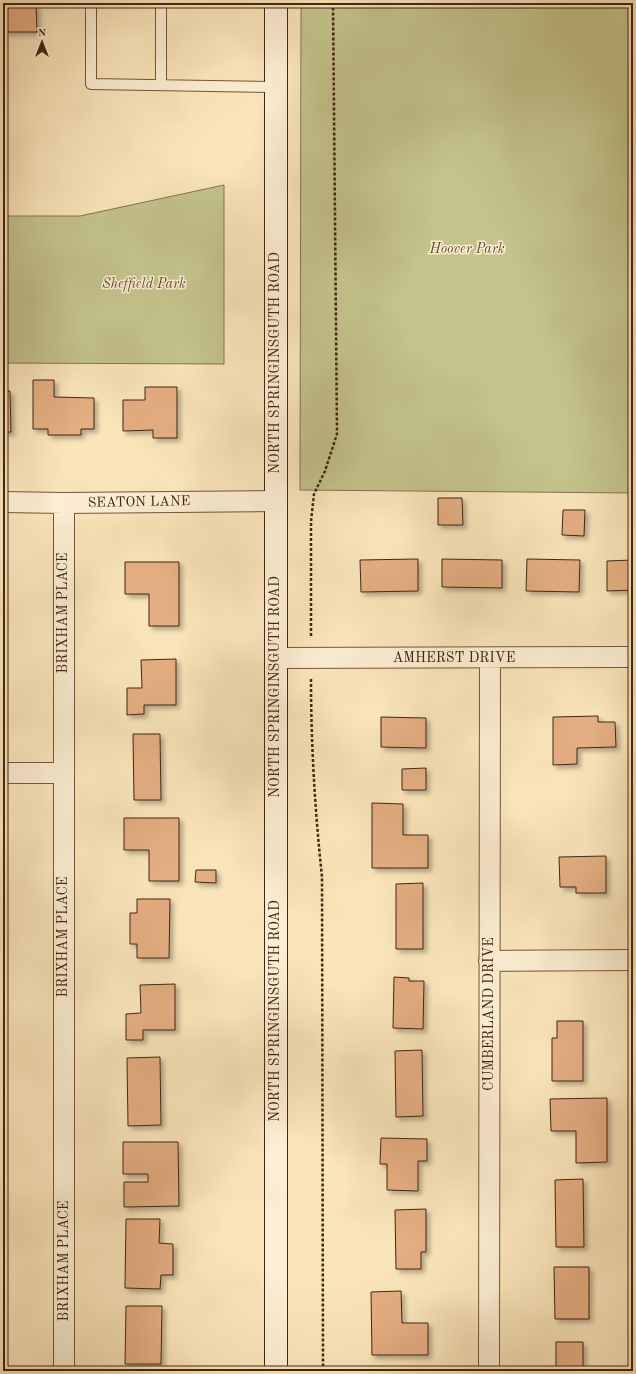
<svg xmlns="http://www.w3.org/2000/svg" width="636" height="1374" font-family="'Old Standard TT',serif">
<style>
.green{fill:#c4c38c;stroke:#847450}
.building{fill:#e4ae82;stroke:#442514;filter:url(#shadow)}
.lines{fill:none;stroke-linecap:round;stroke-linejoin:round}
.lane-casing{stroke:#72553e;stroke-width:12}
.street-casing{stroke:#72553e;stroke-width:22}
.secondary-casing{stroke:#442514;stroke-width:24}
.path{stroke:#442514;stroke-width:2.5;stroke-dasharray:3 2;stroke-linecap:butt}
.lane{stroke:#fceed2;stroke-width:10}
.street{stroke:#fceed2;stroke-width:20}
.secondary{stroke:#fceed2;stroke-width:22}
.labels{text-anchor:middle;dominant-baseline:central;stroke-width:3;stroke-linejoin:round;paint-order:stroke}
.park-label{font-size:14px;font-style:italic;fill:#644c32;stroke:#fceed2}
.street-label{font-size:14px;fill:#442514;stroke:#fceed2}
</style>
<defs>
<filter id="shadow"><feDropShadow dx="3.5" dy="3.5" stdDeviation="2" flood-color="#0004"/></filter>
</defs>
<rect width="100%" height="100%" fill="#fae5ba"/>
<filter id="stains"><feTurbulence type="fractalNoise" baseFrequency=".005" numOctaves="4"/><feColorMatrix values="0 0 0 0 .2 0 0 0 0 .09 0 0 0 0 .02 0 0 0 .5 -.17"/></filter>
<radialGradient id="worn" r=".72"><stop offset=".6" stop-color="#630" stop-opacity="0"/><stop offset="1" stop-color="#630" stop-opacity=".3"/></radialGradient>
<path class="green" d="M307,3h326v490l-333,-3 1,-481z
M224,185v179l-221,-1v-147h77z"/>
<path class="building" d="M3,3h33l1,29h-34z
M33,380h21v17l40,1v31h-13v6h-33v-6h-15z
M145,387h32v51h-24v-8l-30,1v-31h22z
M3,391h7l1,41h-8z
M438,498h24l1,27h-25z
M563,510h22l-1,26 -22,-1z
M418,559v32l-57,1 -1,-32z
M442,559l60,1v28l-60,-1z
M527,559l53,1 -1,32 -53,-1z
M633,560v30l-26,1v-30z
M125,562h54v64h-30v-32h-24z
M176,659v46h-32v9l-17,1v-27h15l-1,-28z
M598,716v6h17l1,25 -39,1v16l-24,1v-48z
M381,717l45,1v30l-45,-1z
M133,734h27l1,66h-27z
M426,768v22h-24v-21z
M372,803l31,1v31h25v33h-56z
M124,818h55v63h-30v-31h-25z
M633,838v56h-1l-1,-55z
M606,856v37h-30v-6h-16l-1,-30z
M196,870h20v13l-21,-1z
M423,883v66h-27v-65z
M137,899h33l-1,59h-32v-14h-7v-31h7z
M394,977l15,1v3h15l-1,48 -30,-1z
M175,984v46h-32v10h-17v-26l15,-1 -1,-28z
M557,1021h26v60h-31v-43h5z
M422,1050l1,66 -27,1 -1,-66z
M160,1057l1,68 -33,1 -1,-68z
M607,1098v64l-31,1v-32h-25l-1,-32z
M381,1138l46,1v22h-9v30l-31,-1v-26h-7z
M123,1142h55l1,64 -55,1v-25h24v-8h-25z
M583,1179l1,68h-28l-1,-67z
M426,1209v43h-5v17h-25l-1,-59z
M126,1219h34l-1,24 14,1v31h-12l-1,14 -35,-1z
M554,1267h35v52h-34z
M401,1291l1,32h26v32h-56l-1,-63z
M126,1306h36l-1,58h-36z
M556,1342h27v29h-27z
M423,1370v1h-28z"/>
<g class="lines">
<g class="lane-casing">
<path id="lane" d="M91,3v81l184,3
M161,3v82"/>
</g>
<g class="street-casing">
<path id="street" d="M3,502l61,1 211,-2
M64,503v868
M275,658l358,-1
M3,773h60
M489,961l144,-1
M489,1371l1,-713"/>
</g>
<g class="secondary-casing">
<path id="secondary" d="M276,1371v-1368"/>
</g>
<path class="path" d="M311,636v-115l3,-27 11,-23 12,-37 -4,-431
M311,679c0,66 4,132 11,198l1,494"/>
<use href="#lane" class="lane"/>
<use href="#street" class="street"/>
<use href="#secondary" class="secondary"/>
</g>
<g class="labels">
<g class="park-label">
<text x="467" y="249">Hoover Park</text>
<text x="144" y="284">Sheffield Park</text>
</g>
<g class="street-label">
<text transform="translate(275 363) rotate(-90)">NORTH SPRINGINSGUTH ROAD</text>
<text transform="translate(139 502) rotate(-1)">SEATON LANE</text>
<text transform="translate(63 613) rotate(-90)">BRIXHAM PLACE</text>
<text x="454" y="658">AMHERST DRIVE</text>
<text transform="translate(275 687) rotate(-90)">NORTH SPRINGINSGUTH ROAD</text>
<text transform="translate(63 937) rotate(-90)">BRIXHAM PLACE</text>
<text transform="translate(275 1011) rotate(-90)">NORTH SPRINGINSGUTH ROAD</text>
<text transform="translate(489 1014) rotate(-90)">CUMBERLAND DRIVE</text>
<text transform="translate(64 1261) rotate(-90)">BRIXHAM PLACE</text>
</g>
</g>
<rect width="636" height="1374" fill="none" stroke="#fae5ba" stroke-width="16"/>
<rect x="4" y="4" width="628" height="1366" fill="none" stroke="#442514" stroke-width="2"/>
<rect x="8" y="8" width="620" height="1358" fill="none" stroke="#442514"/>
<g transform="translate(42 42)" stroke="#fceed2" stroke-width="3" paint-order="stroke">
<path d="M0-3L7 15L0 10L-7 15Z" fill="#442514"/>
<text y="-6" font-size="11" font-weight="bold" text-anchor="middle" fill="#442514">N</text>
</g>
<rect width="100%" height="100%" filter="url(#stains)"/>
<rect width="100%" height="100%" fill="url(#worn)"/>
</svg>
